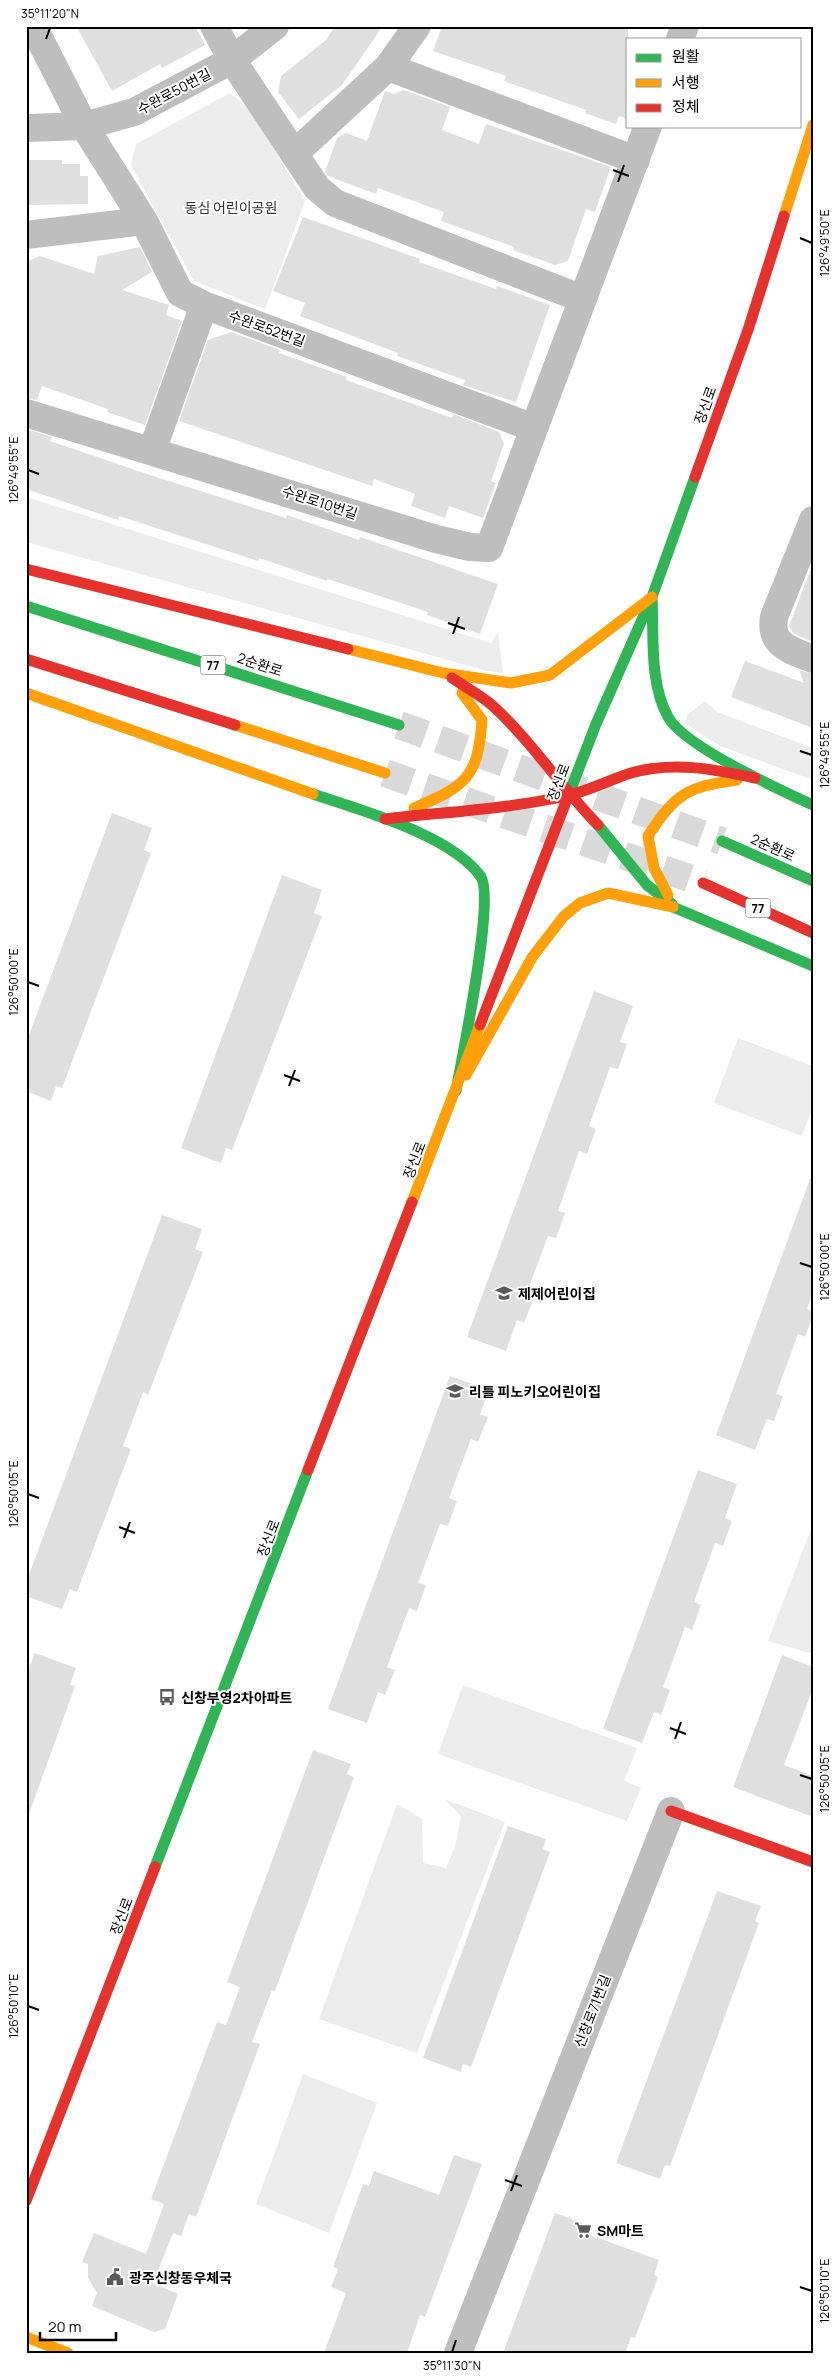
<svg xmlns="http://www.w3.org/2000/svg" width="839" height="2379" font-family="Manrope,'Noto Sans KR',sans-serif">
<style>
.green{fill:#ececec}
.building{fill:#dfdfdf}
.lines{fill:none;stroke-linecap:round;stroke-linejoin:round}
.highway-tunnel{stroke:#d9d9d9;stroke-width:28;stroke-dasharray:28 14;stroke-linecap:butt}
.street{stroke:#bebebe;stroke-width:28}
.fast{stroke:#30b455;stroke-width:11}
.slow{stroke:#ff9f0a;stroke-width:11}
.jam{stroke:#e5322d;stroke-width:11}
.ticks{fill:none;stroke:#000;stroke-width:2}
.labels{text-anchor:middle;dominant-baseline:central;stroke-width:4;stroke-linejoin:round;paint-order:stroke}
.shield{fill:#fff;stroke:#4c4c4c;stroke-width:1}
.shield-label{font-size:12px;font-weight:bold;fill:#000}
.street-label{font-size:14px;fill:#000;stroke:#fff}
.park-label{font-size:14px;fill:#333;stroke:#fff}
.poi-label{font-size:14px;font-weight:bold;fill:#000;stroke:#fff;text-anchor:start}
.neatline{fill:none;stroke:#000;stroke-width:2}
.ticks-label{font-size:12px;text-anchor:middle;fill:#000}
</style>
<rect width="100%" height="100%" fill="#fff"/>
<path class="green" d="M230,93l22,19 53,89 -40,108 -71,-28 -63,-116 5,-21z
M26,497l465,146 7,-11 5,41 -16,-2 -461,-129z
M705,701l12,11 96,36v32l-93,-34 -35,-23 2,-8z
M738,1038l75,28v41l-11,29 -88,-33z
M813,1524v130l-45,-13z
M463,1685l174,63 -13,33 17,7 -14,33 -189,-67z
M444,1799l61,23 -88,231 -98,-34 78,-215 25,15 1,44 23,5 9,-21 6,-31z
M303,2074l74,29 -48,130 -73,-29z"/>
<path class="building" d="M76,26h119l10,19 -43,23 -2,-4 -48,27z
M335,26h48l-41,59 -43,34 -21,-27 3,-16 45,-36z
M442,26h186v93l-9,-3 -3,8 -31,-11 1,-3 -82,-29 2,-5 -73,-25z
M404,90l46,17 -8,23 37,14 7,-20 125,43 -16,45 -9,-3 -18,52 -13,4 -42,-15 1,-3 -73,-26 3,-9 -66,-24 -2,6 -48,-18 -3,-4 12,-34 9,-5 21,8 18,-50 9,3z
M26,160h36v4h18v12h8v28l-62,1z
M303,217l117,42 -1,3 77,27 1,-3 53,19 -34,97 -53,-17 2,-5 -68,-24 1,-3 -98,-37 5,-13 -32,-12z
M140,247l12,25 -30,18 47,15 -3,10 16,6 -37,104 -38,-13 1,-3 -66,-23 -5,14 -11,-2v-132l2,-5 12,-5 54,18 4,-18z
M231,332l49,18 -1,3 68,24 -1,3 106,38 1,-4 46,18 5,12 -13,37 5,2 -13,35 -34,-12 -4,12 -34,-12 4,-12 -41,-15 -2,7 -193,-65 29,-81z
M26,429l26,8 -2,4 103,35 133,42 1,-3 72,25 1,-3 138,47 -18,50 -53,-19 1,-3 -100,-33 -1,2 -68,-23 -1,3 -139,-45 -1,4 -92,-31z
M813,563v79l-20,-9 -4,-7z
M745,661l59,22 -5,-13 14,4v54l-82,-31z
M112,813l40,15 -8,22 7,3 -89,235 -6,-2 -5,15 -25,-10v-48z
M282,875l40,15 -8,23 8,3 -90,234 -6,-2 -5,15 -40,-15z
M594,991l39,15 -13,36 7,2 -9,25 -8,-2 -21,59 7,3 -9,25 -8,-3 -21,60 7,2 -9,25 -8,-2 -22,59 8,3 -10,25 -7,-3 -11,31 -39,-14z
M810,1179h3v114l-6,16 6,2v4l-8,22 -7,-3 -22,60 7,2 -9,25 -7,-2 -12,31 -39,-15z
M162,1215l40,14 -7,20 8,3 -55,143 -5,-3 -20,54 8,3 -54,143 -7,-3 -8,20 -36,-13v-13z
M450,1376l39,14 -9,24 8,3 -10,25 -7,-3 -22,59 8,3 -9,25 -8,-2 -22,59 8,2 -9,26 -8,-3 -22,59 8,3 -10,25 -7,-3 -11,31 -39,-14z
M698,1470l39,14 -12,34 7,3 -9,25 -8,-3 -21,59 7,3 -9,25 -7,-3 -22,60 7,3 -9,25 -7,-3 -12,31 -39,-14z
M35,1653l41,15 -6,17 5,1 -46,128 -3,-1v-137z
M782,1655l31,12v21l-29,77 29,11v41l-80,-30z
M313,1750l38,14 -4,10 7,3 -79,214 -3,-1 -20,52 8,2 -64,173 -7,-3 -8,22 -8,-3 -20,50 25,11 -13,35 -11,3 -62,-26 5,-13 -9,-15v-14l-6,-2 12,-29 52,21 18,-50 -13,-5 66,-177 9,3 14,-38 -13,-5z
M508,1826l38,13 -3,10 7,3 -79,215 -8,-3 -2,8 -38,-14z
M717,1891l44,15 -6,15 4,2 -89,243 -5,-1 -5,14 -44,-16z
M454,2155l28,9 -57,153 -5,-2 -13,38h-83l22,-60 -15,-6 7,-18 -5,-2 30,-83 6,2 5,-15 65,24z
M555,2213l35,13 -3,8 72,26 -5,15 4,2 -23,61 -4,-1 -6,16h-122z"/>
<g class="lines">
<path class="highway-tunnel" d="M399,725l323,116
M385,773l318,110"/>
<path class="street" d="M33,26l51,100 60,95 36,72 24,12 330,123
M214,26l18,34 85,128 18,15 248,96
M680,39l5,-13
M388,67l248,93
M26,128l58,-2 50,-14 98,-52 43,-34
M294,154l94,-87 29,-41
M26,235l118,-14
M26,413l410,126 34,8 19,1 159,-422
M152,451l52,-146
M813,520l-39,97c-5,29 17,33 39,42
M458,2353l213,-542"/>
<path class="fast" d="M652,597c2,39 -3,85 16,120 16,29 112,73 145,88
M26,606l373,119
M313,794c47,16 139,41 168,83 14,23 -19,180 -25,214
M567,799l29,-75 56,-127 43,-120
M598,825l49,60 25,19
M722,841l91,40
M673,907l140,59
M155,1867l153,-397"/>
<path class="slow" d="M784,216l29,-91
M348,649l95,24 68,10 39,-8 102,-78
M26,693l287,101
M235,725l150,48
M414,808c52,-22 64,-30 68,-88l-20,-27
M668,895l-14,-27 -6,-32c28,-43 39,-49 89,-56
M466,1075l67,-119 31,-40 16,-13 28,-10 65,14
M412,1202l68,-177
M26,2337l42,16"/>
<path class="jam" d="M695,477l53,-147 36,-114
M26,569l322,80
M26,659l209,66
M452,678c13,9 29,17 41,28 39,36 68,81 105,119
M385,819c60,-7 122,-10 181,-23 23,-5 43,-16 65,-23 42,-12 82,-4 124,5
M703,883l110,50
M480,1025l87,-226
M308,1470l104,-268
M671,1811l142,51
M26,2201l129,-334"/>
</g>
<path class="ticks" d="M46,39l4,-11M613,170l16,6M618,182l6,-17M800,238l12,5M28,470l11,4M448,623l17,6M453,634l6,-17M800,751l12,4M28,982l11,4M284,1075l16,6M289,1086l6,-16M800,1263l12,4M28,1494l11,4M119,1527l16,6M124,1538l6,-16M670,1728l16,6M675,1739l6,-17M800,1775l12,4M28,2006l11,4M505,2180l17,6M511,2191l6,-16M800,2287l12,4M452,2352l4,-12"/>
<defs>
<g id="school-bare" transform="scale(1.35)"><path d="M0-5L7-2L0 1L-7-2ZM-4 1L0 2.5L4 1V4Q0 6-4 4Z" fill="#595959" stroke="#fff" stroke-width="2.5" paint-order="stroke"/></g>
<g id="bus-bare" transform="scale(1.35)"><path d="M-5-6H5V4H4V6H2V4H-2V6H-4V4H-5ZM-3.5-4V0h7V-4ZM-3.5 1.2v1.5H-2V1.2ZM2 1.2v1.5H3.5V1.2Z" fill="#595959" stroke="#fff" stroke-width="2.5" paint-order="stroke"/></g>
<g id="supermarket-bare" transform="scale(1.35)"><path d="M-6-5.5h2.5l.6 2H6L4.5 2H-2.5L-4.4-4H-6ZM-1.5 3.2a1.3 1.3 0 1 0 .1 0ZM3 3.2a1.3 1.3 0 1 0 .1 0Z" fill="#595959" stroke="#fff" stroke-width="2.5" paint-order="stroke"/></g>
<g id="civic-bare" transform="scale(1.35)"><path d="M-.6-6.5H3V-4.5H.6V-3L4-1V1h2V6H-6V1h2V-1L-.6-3ZM-1.2 2.5V6h2.4V2.5Z" fill="#595959" stroke="#fff" stroke-width="2.5" paint-order="stroke"/></g>
</defs>
<g fill-rule="evenodd">
<use href="#school-bare" x="504" y="1293"/>
<use href="#school-bare" x="455" y="1391"/>
<use href="#bus-bare" x="167" y="1697"/>
<use href="#supermarket-bare" x="583" y="2230"/>
<use href="#civic-bare" x="115" y="2277"/>
</g>
<g class="labels">
<g class="shield">
<rect x="200.5" y="655.5" width="25" height="19" rx="4"/>
<rect x="745.5" y="898.5" width="25" height="19" rx="4"/>
</g>
<g class="shield-label">
<text x="213" y="665">77</text>
<text x="758" y="908">77</text>
</g>
<g class="street-label">
<text transform="translate(174 91) rotate(-28)">수완로50번길</text>
<text transform="translate(267 328) rotate(20)">수완로52번길</text>
<text transform="translate(705 405) rotate(-70)">장신로</text>
<text transform="translate(320 502) rotate(18)">수완로10번길</text>
<text transform="translate(260 664) rotate(18)">2순환로</text>
<text transform="translate(558 782) rotate(-69)">장신로</text>
<text transform="translate(773 847) rotate(24)">2순환로</text>
<text transform="translate(414 1160) rotate(-69)">장신로</text>
<text transform="translate(268 1538) rotate(-69)">장신로</text>
<text transform="translate(121 1916) rotate(-69)">장신로</text>
<text transform="translate(592 2011) rotate(-69)">신창로71번길</text>
</g>
<g class="park-label">
<text x="231" y="207">동심 어린이공원</text>
</g>
<g class="poi-label">
<text x="518" y="1293">제제어린이집</text>
<text x="469" y="1391">리틀 피노키오어린이집</text>
<text x="181" y="1697">신창부영2차아파트</text>
<text x="597" y="2230">SM마트</text>
<text x="129" y="2277">광주신창동우체국</text>
</g>
</g>
<rect width="839" height="2379" fill="none" stroke="#ffffff" stroke-width="55"/>
<rect x="626" y="38" width="175" height="90" fill="#ffffff" stroke="#999999"/>
<rect x="636" y="54" width="25" height="8" fill="#30b455" stroke="#999999"/>
<text x="672" y="62" font-size="15" fill="#000000">원활</text>
<rect x="636" y="79" width="25" height="8" fill="#ff9f0a" stroke="#999999"/>
<text x="672" y="88" font-size="15" fill="#000000">서행</text>
<rect x="636" y="104" width="25" height="8" fill="#e5322d" stroke="#999999"/>
<text x="672" y="112" font-size="15" fill="#000000">정체</text>
<path d="M40 2332v8h76v-8" fill="none" stroke="#000000" stroke-width="2.5"/>
<text x="48" y="2332" font-size="15" fill="#000000" stroke="#ffffff" stroke-width="4" paint-order="stroke">20 m</text>
<rect x="28" y="28" width="784" height="2324" class="neatline"/>
<g class="ticks-label">
<text x="50" y="18">35°11'20"N</text>
<text transform="translate(825 243) rotate(-90)" y="4">126°49'50"E</text>
<text transform="translate(14 470) rotate(-90)" y="4">126°49'55"E</text>
<text transform="translate(825 755) rotate(-90)" y="4">126°49'55"E</text>
<text transform="translate(14 982) rotate(-90)" y="4">126°50'00"E</text>
<text transform="translate(825 1267) rotate(-90)" y="4">126°50'00"E</text>
<text transform="translate(14 1494) rotate(-90)" y="4">126°50'05"E</text>
<text transform="translate(825 1779) rotate(-90)" y="4">126°50'05"E</text>
<text transform="translate(14 2006) rotate(-90)" y="4">126°50'10"E</text>
<text transform="translate(825 2291) rotate(-90)" y="4">126°50'10"E</text>
<text x="452" y="2370">35°11'30"N</text>
</g>
</svg>
